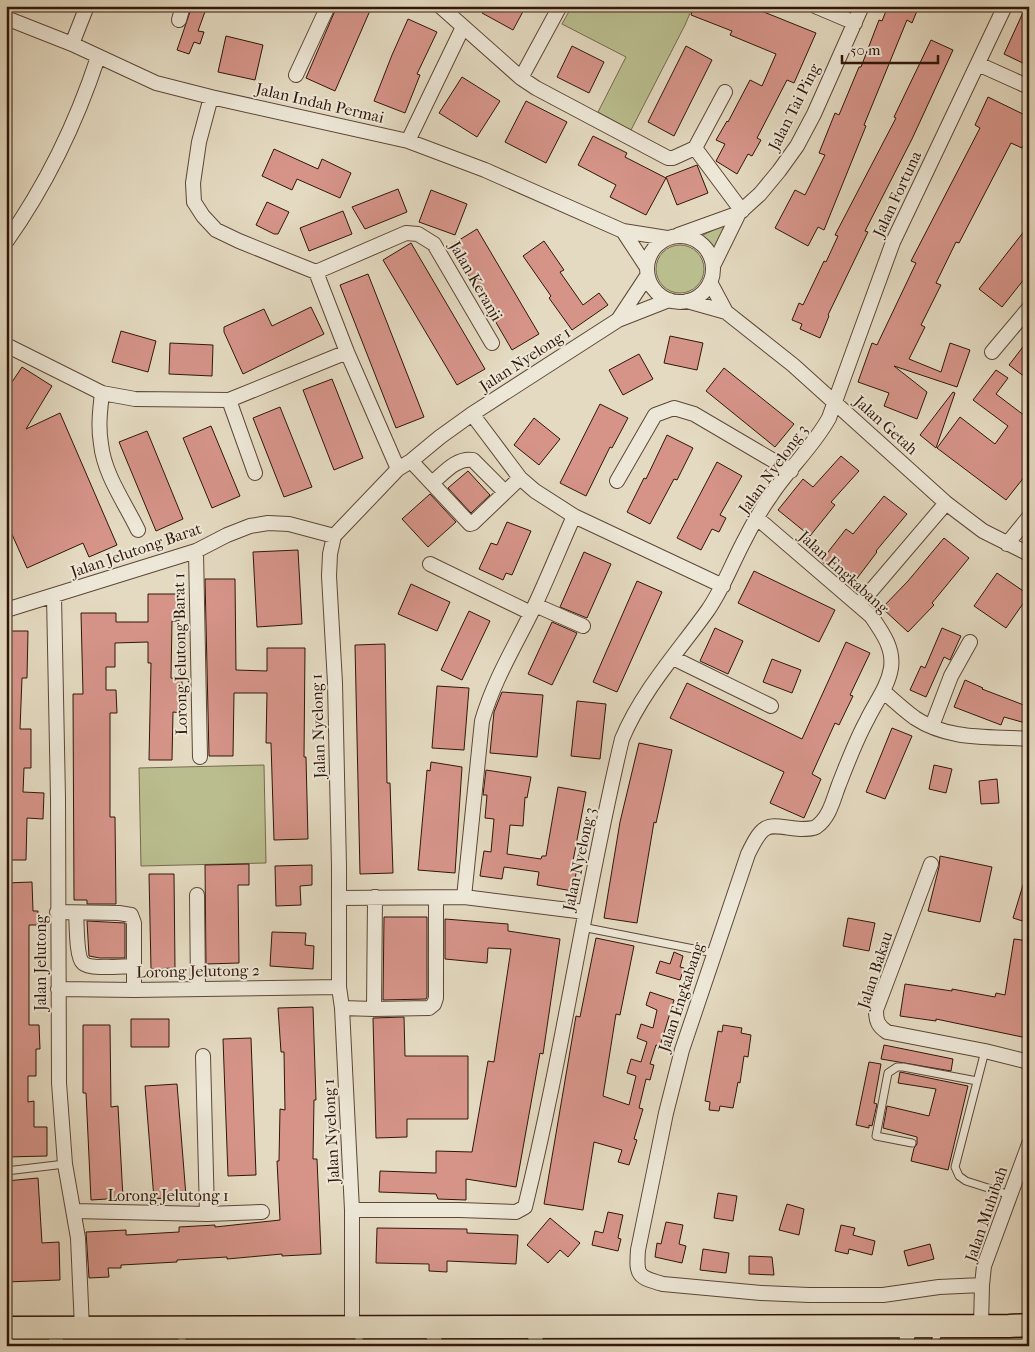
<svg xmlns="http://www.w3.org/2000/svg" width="1035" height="1352" font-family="'IM FELL French Canon',serif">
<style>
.green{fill:#babe8f;stroke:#756a4c}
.building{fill:#d69489;stroke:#301609}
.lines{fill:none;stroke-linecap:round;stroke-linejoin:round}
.service-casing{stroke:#5d4737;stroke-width:9}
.minor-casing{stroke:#5d4737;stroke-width:16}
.primary-casing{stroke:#301609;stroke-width:25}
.service{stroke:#ede7d7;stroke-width:7}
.minor{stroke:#ede7d7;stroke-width:14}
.primary{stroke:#e4dac1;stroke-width:22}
.labels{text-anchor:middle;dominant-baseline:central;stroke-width:4;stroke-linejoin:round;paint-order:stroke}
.street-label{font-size:16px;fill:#301609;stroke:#ede7d7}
</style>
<rect width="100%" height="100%" fill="#e4dac1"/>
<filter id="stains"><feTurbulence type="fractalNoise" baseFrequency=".004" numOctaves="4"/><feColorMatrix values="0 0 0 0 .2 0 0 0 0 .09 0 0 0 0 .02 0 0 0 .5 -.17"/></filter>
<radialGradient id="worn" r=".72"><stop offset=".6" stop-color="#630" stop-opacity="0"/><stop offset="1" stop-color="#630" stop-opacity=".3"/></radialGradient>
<path class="green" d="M572,6h121l-8,19 -54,105 -33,-18 28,-55 -64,-33z
M728,223l-14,26 -13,-13z
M656 269a24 24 0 1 1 48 0a24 24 0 1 1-48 0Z
M264,765l2,98 -125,3 -2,-98z"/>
<path class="building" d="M192,6h15l-9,25 6,1 -4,12 -6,-2 -5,12 -12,-4z
M337,6h35l-37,85 -29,-13z
M486,6h40l-13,24 -31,-17z
M694,6h55l67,27 -22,50 -7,-3 -30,58 4,2 -9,16 -4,-2 -11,20 -21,-13 9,-17 -9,-4 11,-19 1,1 22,-42 12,6 14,-32 -46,-19 2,-4 -41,-16z
M888,6h31l-7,17 -5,-3 -43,105 2,1 -42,104 -6,-3 -10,19 -33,-18 20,-38 10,5 20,-40 -6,-2 16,-40 4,2 20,-48h2l18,-47 3,1z
M1026,6h3v60l-25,-12z
M408,19l29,13 -20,42 3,1 -15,38 -31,-12 18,-46z
M226,36l37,9 -8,35 -37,-8z
M931,40l22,10 -41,89 -47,92 3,1 -40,83 1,1 -9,22 -20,-9 2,-5 -10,-4 7,-17 4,2 21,-44 2,1 12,-26 -3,-1 61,-117 -2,-1z
M572,46l32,16 -15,31 -32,-16z
M686,46l26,14 -38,76 -26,-14z
M462,77l38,24 -23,36 -38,-24z
M988,97l41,20v16l-7,15 -11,-5 -52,100 -3,-1 -20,41 5,2 -20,40 4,2 -16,32 32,13 9,-29 20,7 -13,37 -63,-21 33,26 -10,27 -33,-13 5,-13 -31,-11 14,-39 5,2 39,-82 -5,-2 69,-133 -5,-3z
M526,101l41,21 -21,41 -41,-21z
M593,136l34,17 -2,4 41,21 -20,37 -36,-18 6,-12 -38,-20z
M274,149l44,20 4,-10 29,14 -11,25 -43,-19 -5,11 -30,-14z
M697,165l11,28 -31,12 -11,-28z
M398,189l9,23 -42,17 -13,-22z
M431,190l36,14 -12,31 -36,-13z
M267,202l22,10 -11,22h-4l-18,-9z
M343,211l9,23 -43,17 -9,-23z
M1029,225v48l-27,34 -23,-18z
M477,229l62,105 -27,16 -61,-105z
M544,241l20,29 -4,2 23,33 16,-12 9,12 -36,25 -23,-32 2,-2 -28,-40z
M411,243l74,126 -28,16 -74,-125z
M368,274l56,143 -28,11 -56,-143z
M311,307l13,27 -81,40 -19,-42v-5l40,-18 8,17z
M121,331l35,10 -8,31 -36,-10z
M670,336l33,7 -6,27 -33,-7z
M1029,339v41l-20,-15z
M170,343l43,2 -1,31 -43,-2z
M639,354l14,25 -30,16 -14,-25z
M22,367l30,19 -26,43 34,-16 57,132 -28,12 -6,-14 -56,25 -21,-47v-130z
M724,368l70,56 -19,23 -69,-56z
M996,370l12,8 -12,16 33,25v52l-23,29 -69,-52 23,-31 35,27 13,-18 -35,-26z
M332,379l31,79 -29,12 -31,-80z
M953,392l2,1 -19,55 -16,-13z
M600,404l28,14 -16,30 -2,-1 -24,49 -26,-13z
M280,407l32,80 -28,10 -31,-79z
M534,418l26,21 -21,26 -25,-20z
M211,426l29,70 -28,12 -29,-70z
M147,431l36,88 -27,12 -37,-89z
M667,435l26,13 -16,32 -3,-1 -24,45 -23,-12 17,-34 2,1z
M841,456l18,15 -28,31 4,3 -25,31 -32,-26 25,-31 10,8z
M717,462l25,14 -22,39 6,3 -7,14 -7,-3 -11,21 -24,-12z
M468,471l22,24 -19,18 -23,-25z
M430,494l26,28 -28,25 -26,-28z
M884,496l23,18 -31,37 1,1 -25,33 -31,-24 25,-32 7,5z
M507,522l24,9 -19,44 -6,-2 -3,7 -24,-11 12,-26 6,2z
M944,538l25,20 -37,45 2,2 -26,27 -26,-24 26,-27z
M298,550l4,74 -45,3 -4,-75z
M584,552l27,12 -24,54 -27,-11z
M754,571l81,39 -16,32 -81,-39z
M997,573l32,22 -23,33 -32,-22z
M205,579h30l1,91 31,1v-23h38l-1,109h2l2,82 -34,1 -3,-97h-5l1,-50h-33l-1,63h-24z
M637,581l25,11 -45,100 -24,-10z
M411,584l39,18 -13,29 -39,-17z
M148,594h31v27h-7l-1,57 11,1v34l-9,-1 -1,48h-23l2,-97h-3v-21l-33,1v24h-9v23h10l1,23h-7v104h5l1,87h-29v-4h-13l-1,-206h10l-2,-81h35v9h32z
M469,611l21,10 -28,59 -21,-10z
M552,622l25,11 -25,52 -24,-11z
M715,628l28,13 -15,33 -28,-13z
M942,628l19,8 -11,24 -6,-3 -18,40 -16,-7 11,-24 4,2z
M6,631h22l-1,47h-5l-2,51h11v39h-7l-1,24 21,1 -1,26 -16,-1 -1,42h-20z
M846,642l24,11 -20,42 3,1 -14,29 -4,-2 -23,51 9,5 -17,39 -34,-15 14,-31 -114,-54 17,-35 115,56z
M385,644l2,139h3l3,90 -33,1 -5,-229z
M772,659l29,11 -9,23 -29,-11z
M965,680l18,8 -1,1 47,18v17l-25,-7 -3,8 -47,-18z
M437,686l32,2 -5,62 -32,-2z
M502,692l41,3 -6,62 -47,-4 4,-41z
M577,701l29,3 -6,55 -29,-3z
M892,728l20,8 -27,63 -19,-7z
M639,743l33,7 -16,73 -2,-1 -17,101 -33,-5 16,-96z
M431,762l31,5 -7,106 -37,-3 9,-100 3,1z
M934,765l18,4 -6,24 -17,-4z
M486,770l45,7 -4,21 -2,-1 -2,29 -13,-1 -3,29 34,5 1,-3h4l12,-69 28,5 -13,69h5l-5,30 -36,-6 2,-13 -35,-5 -2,12 -22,-3 4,-25 7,1 3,-33 -9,-1 2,-23h-4z
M997,779l2,24 -18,1 -2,-23z
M940,856l52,11 -12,55 -52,-11 11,-44z
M249,864v21h-11l1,78 -33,1 -1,-99z
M312,865v20l-12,1 1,19 -25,1 -1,-40z
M149,874h25l1,94 -24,1z
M1026,875h3v48l-16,-5z
M32,882l1,29h5v14h-9v100h10l1,24h-4v27h-8v26l6,-1v26h13v29l-41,1v-274z
M384,917h43v80l-1,2 -43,1z
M848,918l27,5 -6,28 -26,-5z
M445,919l63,5v7l52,8 -17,115 -3,-1 -24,134 -50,-8v21l-28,-1 -2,-5 -57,-2 1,-21 56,2v-22l36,1 16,-91 6,1 17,-113 -23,-1 -1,15 -42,-4z
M87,921l38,2v35h-25l-11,-2z
M272,932l34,1 -1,12 9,1 -1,23 -43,-3z
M596,938l38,8 -14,69 -4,-1 -13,82 26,9 7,-29 -9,-3 4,-14 10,3 6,-20 -10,-4 4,-14 12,4 4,-18 -11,-5 4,-13 24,8 -14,46 -4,-1 -6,19 4,1 -4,15 -4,-1 -7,29 4,1 -9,30 3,1 -8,25 -11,-3 4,-12 -28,-8 -11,68 -39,-6 32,-188 4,1z
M1014,939l15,2v86l-2,11 -91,-19v2l-36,-5 5,-32 47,7v-2l43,8 1,-4 9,2z
M674,952l9,4 -3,11 4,1 -4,12 -24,-7 4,-12 10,3z
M313,1007l3,93h-2l-1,59h4l4,95 -39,2v-2l-55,5v-2l-50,3v2l-56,3v3h-13l1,9 -20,1 -3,-46 40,-2v5l53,-3v-5l36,-2v2l65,-7 -3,-59h2l1,-52 5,1 -1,-58h-3l-3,-44z
M404,1017l1,39h63v63h-61v18l-31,1 -3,-120z
M131,1019h38v28h-38z
M83,1025h27l1,82 7,-1 5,92 -32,2 -5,-107h-3z
M723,1025l19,3 -1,5 10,2 -3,22 -4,-1 -4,27 -2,-1 -5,26 -13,-2 -1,5 -10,-1 1,-8 -5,-1 13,-70 4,1z
M251,1038l5,137 -28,1 -5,-137z
M884,1045l69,14 -2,12 -70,-12z
M869,1062l12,2 -7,39 3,1 -5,22 -3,-1v3l-13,-3z
M900,1072l68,14 -20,84 -37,-9 3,-13 3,-4v-7l-34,-9 4,-22 42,10 7,-27 -38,-6z
M177,1084l9,112 -32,3 -9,-113z
M38,1178l4,65 17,-1 1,38 -54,2v-101z
M718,1193l19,3 -4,25 -19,-3z
M787,1204l17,5 -5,26 -20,-5z
M608,1212l15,3 -5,23 3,1 -3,12 -26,-6 3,-14 8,2z
M550,1218l30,25 -12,14 -8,-7 -12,13 -21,-18z
M666,1222l17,3 -4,19 7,2 -4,17 -27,-6 2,-14 4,1z
M841,1225l14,3 -2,7 22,6 -3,14 -23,-6 -1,5 -13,-3z
M377,1228l90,1v4l51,2 -2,29 -69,-3v11l-18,-1v-7l-53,-1z
M930,1244l4,15 -26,7 -4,-15z
M703,1249l26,4 -3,20 -26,-3z
M749,1256l23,1 2,18 -25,-1z
M469,1340h35l-1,6h-35z"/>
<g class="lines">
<g class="service-casing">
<path id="service" d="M582,927l132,26
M985,1051l-30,116 4,9 7,5 44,14
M912,1143l-36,-7 12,-63 9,-6h6l74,14
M6,1171l59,-7
M182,1331v15
M359,1346v-15
M933,1346l7,-17"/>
</g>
<g class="minor-casing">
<path id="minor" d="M440,6l81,72 15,10 132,70h5l22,-10 30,-56
M815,6l40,17
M6,18l66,26 84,39 55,14 197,44 77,29 138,61 44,7
M179,20l4,-14
M72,44l15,-38
M978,64l51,23
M296,75l32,-69
M521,78l39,-72
M211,97l-12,45 -6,41 1,19 9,14 13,14 23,11 77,31 31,80 51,117
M408,141l55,-114
M695,148l47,63
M623,231l23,35
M678,235l61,-22
M647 269a33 33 0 1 1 66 0a33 33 0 1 1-66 0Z
M6,242c41,-58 70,-118 92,-185
M713,266l26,-53 21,-19 19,-23 18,-25 17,-32 48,-108
M316,272l90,-39 12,1 16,10 58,99
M710,282l16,30
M687,301l39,11 67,53 153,138 37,28 46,23
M618,320l51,-20
M6,345l96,48 33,6 94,1 118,-48
M992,352l37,-44
M102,393c-2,17 -4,34 -1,51 3,30 24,59 37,86
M229,400l26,73
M472,414l48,64 15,13 39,25 149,70
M411,461l59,63 3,-1 47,-45
M617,481l38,-66 19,-7 20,6 97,57
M432,483c12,-10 25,-26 41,-23l32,32
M757,518l114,98c11,16 23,32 20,52 -3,19 -16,35 -24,52 -12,22 -20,44 -29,67 -5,14 -9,31 -22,40 -4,2 -10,2 -15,2 -34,-3 -36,-10 -53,25l-66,196 -16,63 -28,137c-2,26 0,27 25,34l98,9 48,2h74l56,-8 43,-2
M1007,544l22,-27
M196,551l4,206
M430,564l101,49
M54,596l4,202 1,285 6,81 13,74 4,90
M535,605l48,21
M859,605l87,-102
M6,610l190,-59 31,-16 23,-9 18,-3 21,1 45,12
M673,658l98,48
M883,691c10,9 21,19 32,27 35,23 75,18 114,21
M932,726l19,-50 19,-34
M931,864l-55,146c0,11 2,16 11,22l98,19 44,11
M197,895l1,93
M375,897l-1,112 55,-1 5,-4 2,-6v-100
M464,897l18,-176c12,-42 35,-78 53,-116 14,-30 26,-60 39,-89
M339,898l125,-1 121,15
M57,912l62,1 12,2 3,8v67
M76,913c1,10 0,44 7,50 7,7 40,3 51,3
M58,989l76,1 205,-3
M342,1008l32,1
M203,1056l4,158
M352,1210h108l56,2 9,-5c38,-154 60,-313 97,-468 20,-48 56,-87 86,-129 15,-22 23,-44 35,-67 8,-16 17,-32 27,-46 18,-28 43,-50 59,-79l64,-176 112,-236
M74,1211l133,3 55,-2
M981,1326l1,-41 2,-19 45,-122
M56,1327v19
M352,1327v-117l-10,-202 -3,-21v-120l-4,-184 -6,-107 1,-22 4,-18 64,-67 13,-8 29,-24 32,-23 146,-94 29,-44
M431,1327l5,19
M533,1327l4,19
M905,1346l5,-20"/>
</g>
<g class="primary-casing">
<path id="primary" d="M6,1328l1003,-2 20,-1"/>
</g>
<use href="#service" class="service"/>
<use href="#minor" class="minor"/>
<use href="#primary" class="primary"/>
</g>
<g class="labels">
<g class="street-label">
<text transform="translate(320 103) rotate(13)">Jalan Indah Permai</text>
<text transform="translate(794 107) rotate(-63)">Jalan Tai Ping</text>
<text transform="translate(897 194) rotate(-65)">Jalan Fortuna</text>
<text transform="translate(476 281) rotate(60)">Jalan Keranji</text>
<text transform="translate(525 359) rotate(-33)">Jalan Nyelong 1</text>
<text transform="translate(886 425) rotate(42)">Jalan Getah</text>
<text transform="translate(773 469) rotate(-54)">Jalan Nyelong 3</text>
<text transform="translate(136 550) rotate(-19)">Jalan Jelutong Barat</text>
<text transform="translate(844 572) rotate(42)">Jalan Engkabang</text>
<text transform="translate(180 654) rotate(-91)">Lorong Jelutong Barat 1</text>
<text transform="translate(318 726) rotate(-92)">Jalan Nyelong 1</text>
<text transform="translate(579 859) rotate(-78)">Jalan Nyelong 3</text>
<text transform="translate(40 963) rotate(-90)">Jalan Jelutong</text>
<text transform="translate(875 970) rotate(-72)">Jalan Bakau</text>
<text transform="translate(198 971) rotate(-1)">Lorong Jelutong 2</text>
<text transform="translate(681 997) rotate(-72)">Jalan Engkabang</text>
<text transform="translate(331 1131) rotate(-93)">Jalan Nyelong 1</text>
<text x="168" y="1195">Lorong Jelutong 1</text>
<text transform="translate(986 1214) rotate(-71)">Jalan Muhibah</text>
</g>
</g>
<rect width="1035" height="1352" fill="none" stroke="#e4dac1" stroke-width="25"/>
<rect x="8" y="8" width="1020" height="1337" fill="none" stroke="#301609" stroke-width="2.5"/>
<rect x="12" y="12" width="1010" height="1327" fill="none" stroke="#301609"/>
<path d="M842 55v8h96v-8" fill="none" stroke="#301609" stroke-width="2.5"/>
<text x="850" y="55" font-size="15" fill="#301609" stroke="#ede7d7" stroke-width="4" paint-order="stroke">50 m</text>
<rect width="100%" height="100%" filter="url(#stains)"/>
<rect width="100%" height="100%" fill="url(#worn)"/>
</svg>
